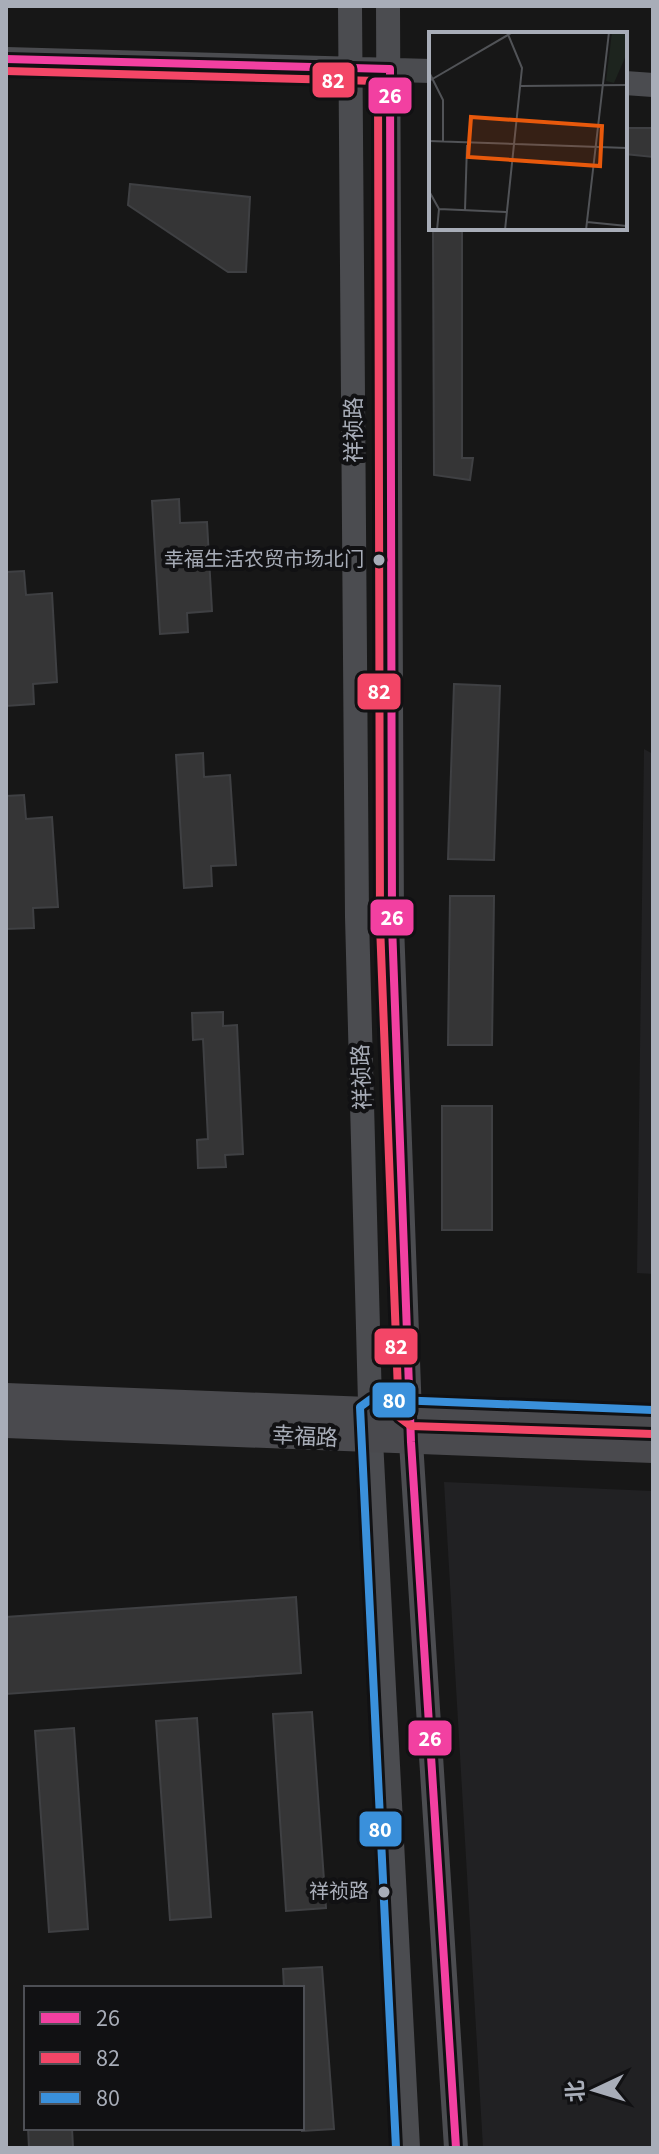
<svg xmlns="http://www.w3.org/2000/svg" width="659" height="2154" font-family="'Source Sans 3','Noto Sans SC',sans-serif">
<style>
.built{fill:#212123}
.building{fill:#353536;stroke:#3f4043;stroke-width:2}
.lines{fill:none;stroke-linecap:round;stroke-linejoin:round}
.tertiary{stroke:#4b4c50;stroke-width:24}
.secondary{stroke:#4a4a4e;stroke-width:28}
.bus-1-casing{stroke:#111113;stroke-width:14}
.bus-2-casing{stroke:#111113;stroke-width:14}
.bus-3-casing{stroke:#111113;stroke-width:14}
.bus-1{stroke:#f240a1;stroke-width:8}
.bus-2{stroke:#f34667;stroke-width:8}
.bus-3{stroke:#3a90db;stroke-width:8}
.bus-dot{fill:#a8adb8;stroke:#111113;stroke-width:3}
.labels{text-anchor:middle;dominant-baseline:central;stroke-width:8;stroke-linejoin:round;paint-order:stroke}
.bus-label{font-size:20px;fill:#a8adb8;stroke:#111113;text-anchor:end}
.street-label{font-size:22px;fill:#a8adb8;stroke:#111113}
.inset-road{fill:none;stroke:#515357;stroke-width:2}
.view{fill:#e8590c;fill-opacity:0.15;stroke:#e8590c;stroke-width:4}
.inset-edge{fill:none;stroke:#a8adb8;stroke-width:4}
.line-badge{stroke:#111113;stroke-width:3}
.badge-label{font-size:22px;text-anchor:middle;font-weight:bold;fill:#fff}
</style>
<rect width="100%" height="100%" fill="#171717"/>
<path class="built" d="M644,749l9,5v520l-16,-1z
M444,1482l209,9v657h-170z"/>
<path class="building" d="M625,128h28v29l-28,-3z
M130,184l120,13 -4,75h-18l-100,-67z
M433,228h29v230h11l-3,22 -36,-5z
M179,499l1,24 27,-1 5,89 -25,2 1,19 -28,2 -8,-133z
M24,571l2,24 26,-2 5,89 -24,2 1,20 -28,2v-134z
M454,684l46,2 -6,174 -46,-1z
M203,753l1,24 26,-2 6,90 -25,1 1,20 -28,2 -8,-133z
M24,795l2,24 26,-2 6,90 -25,1 1,20 -28,1v-133z
M450,896h44l-2,149h-44z
M223,1012v14l14,-1 6,129 -18,1 1,12 -28,1 -1,-28 11,-1 -5,-100 -10,1 -1,-27z
M442,1106h50v124h-50z
M296,1597l5,76 -295,21v-77z
M312,1712l14,196 -40,3 -13,-197z
M197,1718l14,199 -41,3 -14,-199z
M74,1728l14,201 -39,3 -14,-201z
M322,1967l12,162 -32,2v-143h-18l-1,-19z
M28,2128h44l1,20h-44z"/>
<g class="lines">
<path class="tertiary" d="M350,6l7,911 14,523 37,708
M388,6l4,919 19,517 45,706
M6,59l425,12
M625,83l28,2"/>
<path class="secondary" d="M6,1397l647,25
M6,1424l647,25"/>
<g class="bus-1-casing">
<path id="bus-1" d="M6,59l384,10 2,856 19,517 45,706"/>
</g>
<g class="bus-2-casing">
<path id="bus-2" d="M6,71l372,10 2,844 19,492 12,9 242,8"/>
</g>
<g class="bus-3-casing">
<path id="bus-3" d="M396,2148l-36,-741 11,-8 282,11"/>
</g>
<use href="#bus-1" class="bus-1"/>
<use href="#bus-2" class="bus-2"/>
<use href="#bus-3" class="bus-3"/>
</g>
<g class="bus-dot">
<circle cx="379" cy="560" r="7"/>
<circle cx="384" cy="1892" r="7"/>
</g>
<g class="labels">
<g class="bus-label">
<text x="364" y="560">幸福生活农贸市场北门</text>
<text x="369" y="1892">祥祯路</text>
</g>
<g class="street-label">
<text transform="translate(354 430) rotate(-90)">祥祯路</text>
<text transform="translate(362 1077) rotate(-92)">祥祯路</text>
<text transform="translate(305 1437) rotate(3)">幸福路</text>
</g>
</g>
<g transform="translate(429 32)">
<rect width="198" height="198" fill="#171717"/>
<path d="M183,0h15v21l-13,30 -8,-2z" fill="#1d241e"/>
<path class="inset-road" d="M0,40l14,28v41M0,49l84,-49M92,54l106,-1M0,109l198,7M0,159l10,18 -2,21M10,177l67,3M36,178l2,-65M158,190l40,4M76,198l17,-162 -15,-36M157,198l23,-198"/>
<path class="view" d="M42,85l131,9 -2,40 -132,-9z"/>
<rect width="198" height="198" class="inset-edge"/>
</g>
<g class="line-badge">
<rect x="311" y="61" width="45" height="38" rx="8" fill="#f34667"/>
<rect x="367" y="76" width="46" height="39" rx="8" fill="#f240a1"/>
<rect x="356" y="672" width="46" height="39" rx="8" fill="#f34667"/>
<rect x="369" y="898" width="46" height="39" rx="8" fill="#f240a1"/>
<rect x="373" y="1327" width="46" height="39" rx="8" fill="#f34667"/>
<rect x="371" y="1381" width="46" height="38" rx="8" fill="#3a90db"/>
<rect x="407" y="1719" width="46" height="38" rx="8" fill="#f240a1"/>
<rect x="358" y="1810" width="45" height="38" rx="8" fill="#3a90db"/>
</g>
<g class="badge-label">
<text x="333" y="88">82</text>
<text x="390" y="103">26</text>
<text x="379" y="699">82</text>
<text x="392" y="925">26</text>
<text x="396" y="1354">82</text>
<text x="394" y="1408">80</text>
<text x="430" y="1746">26</text>
<text x="380" y="1837">80</text>
</g>
<rect width="659" height="2154" fill="none" stroke="#a8adb8" stroke-width="16"/>
<rect x="24" y="1986" width="280" height="144" fill="#111113" stroke="#4d4f55" stroke-width="2"/>
<rect x="40" y="2012" width="40" height="12" fill="#f240a1" stroke="#4d4f55" stroke-width="2"/>
<text x="96" y="2026" font-size="24" fill="#a8adb8">26</text>
<rect x="40" y="2052" width="40" height="12" fill="#f34667" stroke="#4d4f55" stroke-width="2"/>
<text x="96" y="2066" font-size="24" fill="#a8adb8">82</text>
<rect x="40" y="2092" width="40" height="12" fill="#3a90db" stroke="#4d4f55" stroke-width="2"/>
<text x="96" y="2106" font-size="24" fill="#a8adb8">80</text>
<g transform="translate(595 2090) rotate(266)" stroke="#111113" stroke-width="6" paint-order="stroke">
<path d="M0-6L14 30L0 20L-14 30Z" fill="#a8adb8"/>
<text y="-12" font-size="22" font-weight="bold" text-anchor="middle" fill="#a8adb8">北</text>
</g>
</svg>
